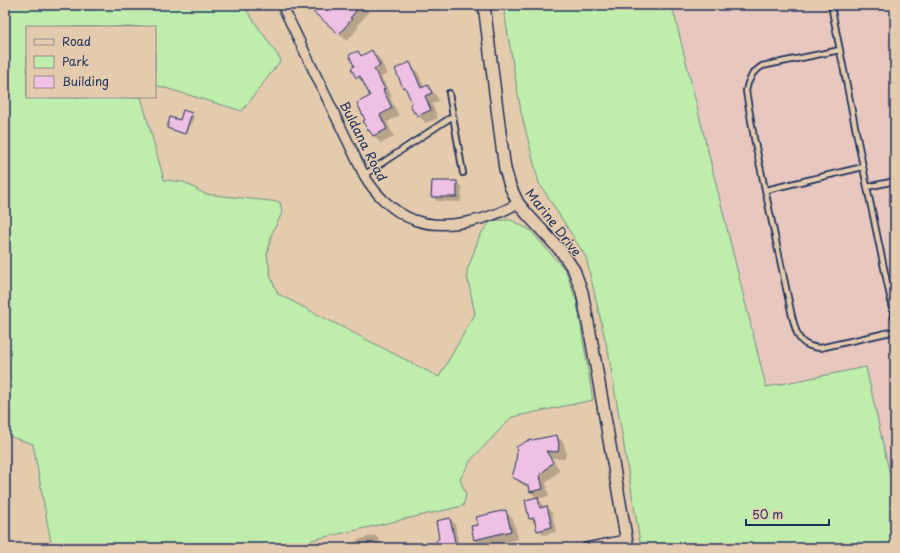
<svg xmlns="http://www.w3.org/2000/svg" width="900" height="553" font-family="'Playpen Sans',sans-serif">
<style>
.built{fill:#e8c8be}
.green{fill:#bfedab;stroke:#6d8e84}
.shadow{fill:#0003}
.building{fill:#eec0e4;stroke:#1b2f5e}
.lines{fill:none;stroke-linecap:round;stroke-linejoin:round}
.service-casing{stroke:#1b2f5e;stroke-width:8}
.minor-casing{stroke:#1b2f5e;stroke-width:12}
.tertiary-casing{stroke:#1b2f5e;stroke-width:14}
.service{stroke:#e5cbad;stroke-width:4.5}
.minor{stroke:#e5cbad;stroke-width:9}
.tertiary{stroke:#e5cbad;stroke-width:11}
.labels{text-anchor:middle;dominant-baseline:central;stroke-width:3;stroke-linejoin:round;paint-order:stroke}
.street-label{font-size:13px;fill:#1b2f5e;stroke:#e5cbad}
</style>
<rect width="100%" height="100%" fill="#e5cbad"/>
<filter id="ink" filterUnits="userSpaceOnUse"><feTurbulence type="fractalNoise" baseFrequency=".025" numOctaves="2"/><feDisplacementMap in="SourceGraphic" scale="8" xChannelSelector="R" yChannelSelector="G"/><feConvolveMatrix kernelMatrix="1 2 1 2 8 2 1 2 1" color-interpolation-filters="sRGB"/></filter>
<g filter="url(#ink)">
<path class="built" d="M672,5h223v493l-29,-131 -100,20z"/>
<path class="green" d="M5,5h238l38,55 -39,51 -87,-26v-58h-128v70h114l23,83 20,2 21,12 75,8 2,11 -10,20 -5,22 4,23 7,16 161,83 36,-63 -8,-39v-4l13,-36 10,-13 8,-2h13l19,10 36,41 11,32 16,97 -81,17 -41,43 -11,19 6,16 -3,11 -151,34 1,8h-261l-19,-104 -28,-9z
M503,5h169l94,382 100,-20 29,131v50h-254l-32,-192 -23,-99 -47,-74 -18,-71z"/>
<path class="shadow" d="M309,5h54l6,7 -12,14 2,1 -12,14 -31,-27z
M358,52l4,4 10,-4 8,7 7,15 -6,3 11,20 -2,1 9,18 -12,6 7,15 -13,6 -13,-13 -1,-10 4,-23 -6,-12 -8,-8 -1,-11z
M409,64l8,7 7,16 4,-1 7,8 4,7 -7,3 6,14 -12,5 -11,-11 -2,-8 -5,-12 -4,-4z
M184,111l8,3 2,2 -7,19 -17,-5 -2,-2 12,-7z
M456,182l6,5 -1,15 -24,-1 -5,-5z
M557,436l7,7 2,10 -1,6 -14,-1 9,12 -14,13 3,13 -11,3 4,4 2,5h3l5,5 4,19 -13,3 -13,-17 7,-20 -6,-6 -1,-3 -10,-6 -7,-7z
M505,511l8,8 5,20 -35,8 -8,-8 4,-14z
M450,519l5,5 4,24h-19l-4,-4 4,-6z
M374,535l5,4 2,9h-36v-3l10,-3v-1z"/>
<path class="building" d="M305,5h56l-11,13 2,1 -13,15z
M372,50l8,16 -6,3 11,20 -2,1 9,18 -12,7 7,14 -14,7 -4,-6 -1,1 -5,-10 2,-1 -8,-17 13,-7 -10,-20 -4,2 -5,-10 3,-2 -5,-11 9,-4 3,5z
M410,62l11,26 7,-3 4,8 -7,3 6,14 -14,6 -2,-4 -1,1 -4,-9 2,-1 -7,-16 -2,1 -8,-19z
M183,110l9,3 -7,21 -18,-6 3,-11 10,3z
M432,181h25v16h-26z
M557,435l2,10 -1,7 -12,-1 7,11 -13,13 3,14 -13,3 -1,-6 -17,-9 3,-10 2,-15 -1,-5 11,-6z
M538,497l2,11 7,-2 5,21 -15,4 -3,-13 -5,1 -4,-19z
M506,510l5,21 -37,9 -3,-14 7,-1 -2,-8z
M450,518l6,29 -17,1 -5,-4 5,-6 -3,-17z"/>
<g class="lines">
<g class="service-casing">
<path id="service" d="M831,5l36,182 28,133
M840,50l-78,16 -9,7 -5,10 -2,8 8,47 38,178c5,19 6,30 28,32l75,-17
M453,116l10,57
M364,175l89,-59 -4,-23
M867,187l28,-6
M766,190l97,-23"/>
</g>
<g class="minor-casing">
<path id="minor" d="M282,5l82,170c11,19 29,37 50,45 31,11 77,0 104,-17
M586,548l40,-8"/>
</g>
<g class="tertiary-casing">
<path id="tertiary" d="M484,5l17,135 4,29 5,17 8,17 9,11 34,37 13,19 8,22 10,51 36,205"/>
</g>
<use href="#service" class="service"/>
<use href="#minor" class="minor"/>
<use href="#tertiary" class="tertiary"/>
</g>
</g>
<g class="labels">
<g class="street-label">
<text transform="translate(364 141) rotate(63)">Buldana Road</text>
<text transform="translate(554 222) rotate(52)">Marine Drive</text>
</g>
</g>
<rect width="900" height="553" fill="none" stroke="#e5cbad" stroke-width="20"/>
<rect x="10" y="10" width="880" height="533" fill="none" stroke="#1b2f5e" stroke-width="1.5" filter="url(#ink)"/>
<rect x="26" y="26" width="130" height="72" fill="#e5cbad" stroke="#948d8d"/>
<rect x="34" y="39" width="20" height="6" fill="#e5cbad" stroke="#948d8d"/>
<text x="62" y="46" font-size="12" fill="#1b2f5e">Road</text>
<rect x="34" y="56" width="20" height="12" fill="#bfedab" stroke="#948d8d"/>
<text x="62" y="66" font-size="12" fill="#1b2f5e">Park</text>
<rect x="34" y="76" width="20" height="12" fill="#eec0e4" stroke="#948d8d"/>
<text x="62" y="86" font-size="12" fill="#1b2f5e">Building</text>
<path d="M746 519v6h83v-6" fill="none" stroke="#1b2f5e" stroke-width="2"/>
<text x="752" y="519" font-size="12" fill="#1b2f5e" stroke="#e5cbad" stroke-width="3" paint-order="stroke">50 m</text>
</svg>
